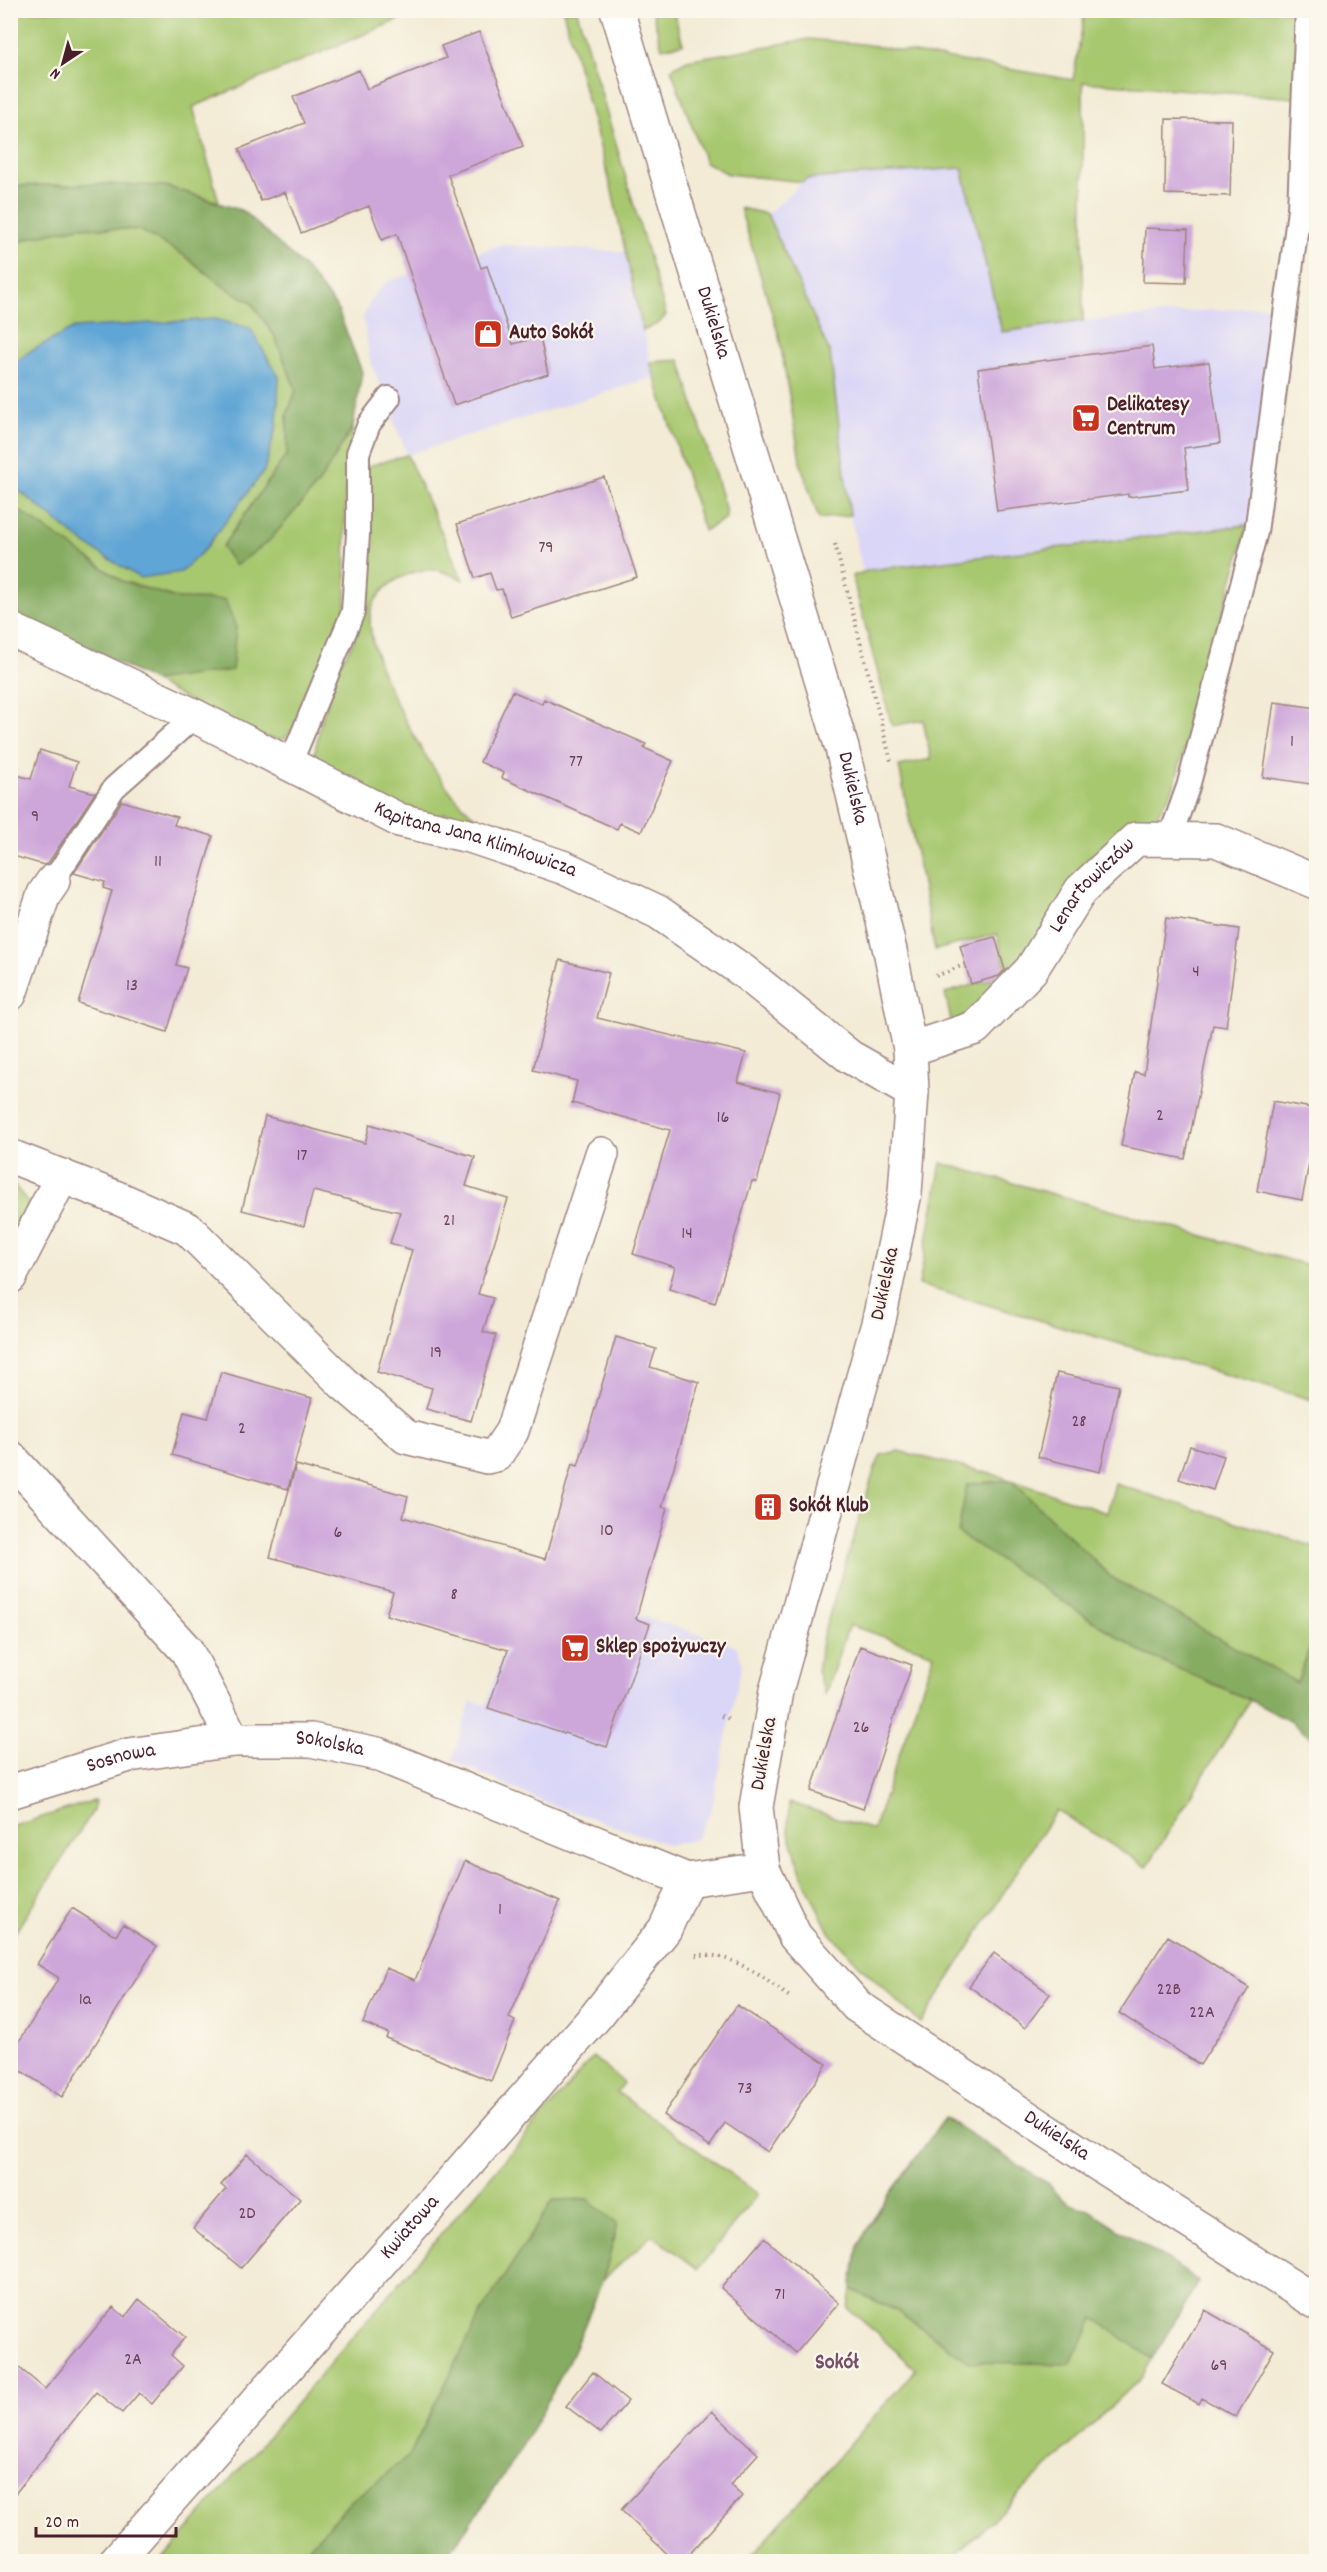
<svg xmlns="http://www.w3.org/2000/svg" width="1327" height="2572" font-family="Dekko,sans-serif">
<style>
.built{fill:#dad6f7}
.green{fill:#a8c870;stroke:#79744e;stroke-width:1.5}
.forest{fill:#86ac62;stroke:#686646;stroke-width:1.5}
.water{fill:#5fa5d5;stroke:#546280;stroke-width:1.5}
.building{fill:#cea7da}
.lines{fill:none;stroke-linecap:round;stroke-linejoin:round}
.service-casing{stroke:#9e8580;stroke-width:26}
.minor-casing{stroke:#9e8580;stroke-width:36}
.secondary-casing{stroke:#9e8580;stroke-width:36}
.path{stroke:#9e8580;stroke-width:4;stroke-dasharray:1.5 4.5;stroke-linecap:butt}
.service{stroke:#fff;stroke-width:22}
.minor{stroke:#fff;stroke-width:33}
.secondary{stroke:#fff;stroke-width:33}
.labels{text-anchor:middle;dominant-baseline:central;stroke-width:4.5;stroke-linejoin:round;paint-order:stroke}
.number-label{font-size:18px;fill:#6b4157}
.street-label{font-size:21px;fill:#4a1f2b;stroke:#fbf7ec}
.poi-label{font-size:21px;font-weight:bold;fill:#4a1f2b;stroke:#fbf7ec;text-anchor:start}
.neighbourhood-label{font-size:22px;font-weight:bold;fill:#784f68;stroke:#fbf7ec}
</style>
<rect width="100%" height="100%" fill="#fbf7ec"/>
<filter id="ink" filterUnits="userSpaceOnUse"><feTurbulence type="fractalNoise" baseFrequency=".0167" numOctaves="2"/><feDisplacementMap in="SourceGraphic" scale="12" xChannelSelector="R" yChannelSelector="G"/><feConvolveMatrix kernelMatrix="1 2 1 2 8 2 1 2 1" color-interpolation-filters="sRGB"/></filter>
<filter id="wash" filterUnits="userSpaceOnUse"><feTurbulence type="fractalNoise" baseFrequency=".008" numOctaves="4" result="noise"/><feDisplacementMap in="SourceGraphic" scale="24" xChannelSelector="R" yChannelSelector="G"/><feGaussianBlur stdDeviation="1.35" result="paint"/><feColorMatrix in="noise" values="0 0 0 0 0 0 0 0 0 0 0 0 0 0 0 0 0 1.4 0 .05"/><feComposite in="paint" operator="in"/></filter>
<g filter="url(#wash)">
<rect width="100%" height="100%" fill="#f3ebd5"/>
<path class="built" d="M962,168l41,164 80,-11 193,-16 -28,220 -385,47 -13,-57 -20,-162 -63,-139 39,-35z
M502,245l123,7 29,125 -247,78 -37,-95 -7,-42 8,-19 15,-17z
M529,1579l208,68 5,16 -31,148 -15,28 -26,6 -129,-44 -89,-41 19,-59 15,4z"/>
<path class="green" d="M10,11h409l-226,96 26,95 -54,-16 -66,-2 -88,2z
M563,11h14l89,304 -7,8 -16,8 -31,-140z
M652,11h21l10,33 -21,4z
M1085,11h215l-5,87 -212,-16v239l-81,11 -40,-164 -156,11 -3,3 -75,-8 -23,-12 -34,-93 16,-9 122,-21 53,5 211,36z
M740,208l27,6 63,139 20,162 -31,4 -18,-54 -22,-129z
M79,227l61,3 42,24 41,32 28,16 23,33 22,55 -9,25v39l-65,93 89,-55 42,-65 -8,69 1,111 -51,120 -11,12 -31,-2 -100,-56 72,-81 -45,-1 -58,-18 -111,-76v-21l74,60 96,28 24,-23 59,-78 13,-47 2,-47 -250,-25 -18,14v-121l21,-8z
M680,360l46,151v7l-22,13 -54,-169z
M407,455l56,125c-24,-13 -40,-14 -65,-1 -13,7 -28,23 -28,39 -1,48 54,141 84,178 8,9 17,17 26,26l-36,-9 -5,12 -127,-58 8,-41 18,-59 15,-24 15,-64 -4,-112z
M1248,525l-75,264 -17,28 -24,20 -111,133 -69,55 -7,-32 62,-18 -10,-41 -62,16 -36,-184 32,-7 -8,-39 -31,6 -40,-150 18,-6z
M941,1163l370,103 5,-14v149l-397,-116z
M10,1179l18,24 2,17 -20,31z
M898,1451l101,25 108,37 8,-29 201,63v84l-19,52 -186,-106 -100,-96 62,127 68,44 109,48 -103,167 -91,-57 -135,213 -60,-56 -32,-35 -26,-54 -15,-48 1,-28 84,28 61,-176 -85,-29 -24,69 -8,-23 6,-36 51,-164 7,-16z
M95,1800l-2,11 -82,128v-112z
M593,2057l31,26 -7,9 141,102 -60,75 -46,-34 -49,45 14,-56 -64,-23 -71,110 -73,145 -58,45 -55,60 -136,1z
M851,2289l48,23 70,50 125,-44 58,41 -10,18 -193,184 -203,1 170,-193 -68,-61z"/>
<path class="forest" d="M99,184l66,2 78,25 64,59 30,38 25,64 -9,55 -34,56 -50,58 -34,25 -13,-19 65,-93v-39l9,-25 -22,-55 -23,-33 -28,-16 -41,-32 -42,-24 -61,-3 -47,10 -21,8v-59z
M11,505l111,76 57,18 46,1 11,27 -4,43 -79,11 -63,-33 -79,-32z
M1011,1480l100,97 186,106 19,-52v111l-25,-20 -41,-22 -109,-48 -183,-119 9,-49z
M945,2118l102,65c12,16 22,22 42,27l110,71 -47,78 -58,-41 -24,46 -101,-2 -70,-50 -48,-23 7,-44 26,-44z
M588,2199l29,25c-5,19 -8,39 -15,57 -37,102 -94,196 -160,280h-146l55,-60 58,-45 73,-145 71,-111z"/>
<path class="water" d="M214,319l36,9 29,49 -2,47 -13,47 -59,78 -24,23 -41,6 -55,-34 -74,-60v-118l18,-14 45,-24z"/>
<g id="blocks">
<path class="building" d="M479,32l44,114 -75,29 33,93 6,-2 26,78 27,-7 8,37 -94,31 -57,-171 -15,6 -13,-34 -68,27 -16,-41 -24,9 -22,-52 65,-26 -11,-26 66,-27 8,19 79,-31 -5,-12z
M1166,119l66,1 -2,76 -65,-2z
M1145,228l43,2 -2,53 -43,-1z
M1152,346l3,23 54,-7 11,81 -36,5 5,42 -61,7v-3l-131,17 -19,-142z
M604,477l33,100 -126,40 -9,-28 -6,1 -6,-17 -15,5 -18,-54z
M512,691l30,13 2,-5 102,45 -2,4 29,13 -32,71 -21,-9 -3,6 -115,-51 2,-5 -24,-11z
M1274,702l43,6v77l-54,-8z
M40,750l37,12 -8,24 26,7 -47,70 -4,2 -34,-10v-82l21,6z
M122,801l55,16 -3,8 39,11 -37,129 11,3 -20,64 -89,-29 34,-112 -9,-3 2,-6 -31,-9z
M1166,918l73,11 -13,98 -13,-2 -28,134 -64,-13 14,-74 9,2z
M995,937l10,33 -6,6 -28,8 -11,-38z
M560,960l49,13 -12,45 149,35 -8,29 42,11 -23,89 -5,-1 -37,122 -46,-14 6,-22 -42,-13 37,-124 -98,-27 5,-22 -44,-11z
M1273,1101l44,8v13l-15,78 -45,-9z
M265,1116l100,27 5,-19 105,33 -9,29 42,13 -30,95 15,4 -10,34 13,3 -25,86 -45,-12 6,-21 -55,-16 35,-122 -22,-7 10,-31 -87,-21 -9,35 -62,-16z
M616,1337l40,12 -6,18 49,15 -37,125 5,1 -31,111 14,5 -43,123 -119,-39 20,-58 -122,-35 7,-23 -123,-35 26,-92 112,31 -5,21 142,42 27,-95 6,2z
M221,1372l91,26 -24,91 -116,-34 12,-43 24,6z
M1057,1373l62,13 -19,86 -62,-15z
M1190,1446l34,10 -11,34 -34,-11z
M860,1646l52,19 -49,144 -52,-18z
M465,1861l95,40 -51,117 6,3 -24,60 -105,-43 2,-5 -25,-10 23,-55 29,12z
M72,1908l44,28 7,-12 34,22 -95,151 -52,-33v-8l49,-78 -22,-14z
M1168,1936l81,52 -49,77 -81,-52z
M994,1953l56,41 -25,34 -56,-42z
M737,2005l90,59 -59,88 -43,-29 -15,23 -47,-31z
M247,2154l53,45 -59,69 -48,-40 33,-39 -5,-4z
M764,2238l75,65 -43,50 -75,-65z
M139,2299l46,38 -14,18 12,11 -31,38 -13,-11 -17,20 -26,-21 -86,108v-140l35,29 68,-82 12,10z
M1205,2310l69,40 -38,67 -34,-19 -3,6 -37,-20z
M593,2372l35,29 -27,32 -35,-27z
M712,2411l46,43 -28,31 12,11 -60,66h-6l-55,-52z"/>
</g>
</g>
<g filter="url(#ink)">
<use href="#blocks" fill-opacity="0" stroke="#9e8580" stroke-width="1.5"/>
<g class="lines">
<g class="service-casing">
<path id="service" d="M290,764l63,-152 5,-78v-81l11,-29 20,-26
M1169,840l19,-53 68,-255 43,-322 8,-200
M53,881l61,-93 81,-72"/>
</g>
<g class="minor-casing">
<g id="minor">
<path id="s1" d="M10,629l185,87 204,104 74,17 92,31 93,44 85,59 107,86 62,35"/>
<path d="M10,994l34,-100 9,-13"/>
<path id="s2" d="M910,1049l65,-21 56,-58 50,-80 55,-51 80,1 100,42"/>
<path d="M10,1156l110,43 68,30 155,154 63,54 81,20 9,-2 16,-24 90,-277"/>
<path d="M10,1277l52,-101"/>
<path d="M10,1457l177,194 46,89"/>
<path id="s3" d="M10,1792l119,-37 104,-15h78l66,14 310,126 76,-11"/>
<path id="s4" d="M115,2562l346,-391 136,-156 68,-86 22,-49"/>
</g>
</g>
<g class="secondary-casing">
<g id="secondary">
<path id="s5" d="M617,10l225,738 49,207 19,94 2,43 -7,101 -26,127 -103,371 -20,116 7,62 32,67 62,70 247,162 212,134"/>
</g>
</g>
<path class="path" d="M835,544l56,217
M936,976l30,-12
M721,1716l9,3
M696,1955c36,-3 68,23 95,43"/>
<use href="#service" class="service"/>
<use href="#minor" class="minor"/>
<use href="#secondary" class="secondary"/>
</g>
</g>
<defs>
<g id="shop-square" transform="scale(1.5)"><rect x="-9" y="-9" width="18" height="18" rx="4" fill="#c8321e" stroke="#fbf7ec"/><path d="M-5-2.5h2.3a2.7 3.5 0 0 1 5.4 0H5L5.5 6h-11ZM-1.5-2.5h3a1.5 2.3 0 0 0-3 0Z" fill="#fff"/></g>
<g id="supermarket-square" transform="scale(1.5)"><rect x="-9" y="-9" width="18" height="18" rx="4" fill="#c8321e" stroke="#fbf7ec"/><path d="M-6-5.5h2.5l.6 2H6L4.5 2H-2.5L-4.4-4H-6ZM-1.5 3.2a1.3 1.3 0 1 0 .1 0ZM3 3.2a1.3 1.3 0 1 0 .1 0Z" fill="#fff"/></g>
<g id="building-square" transform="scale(1.5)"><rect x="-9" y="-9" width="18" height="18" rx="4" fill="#c8321e" stroke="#fbf7ec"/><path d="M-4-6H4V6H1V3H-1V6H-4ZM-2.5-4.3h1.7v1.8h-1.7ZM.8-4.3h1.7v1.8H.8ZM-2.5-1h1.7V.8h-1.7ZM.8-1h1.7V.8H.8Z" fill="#fff"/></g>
</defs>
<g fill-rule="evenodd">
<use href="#shop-square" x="488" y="334"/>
<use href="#supermarket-square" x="1086" y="418"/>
<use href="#building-square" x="768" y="1507"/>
<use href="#supermarket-square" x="575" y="1648"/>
</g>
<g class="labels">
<g class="number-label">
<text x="546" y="548">79</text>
<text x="1292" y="742">1</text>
<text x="576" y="762">77</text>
<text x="35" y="817">9</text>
<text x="158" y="862">11</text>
<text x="1196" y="972">4</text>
<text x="132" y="986">13</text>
<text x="1160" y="1116">2</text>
<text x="723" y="1118">16</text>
<text x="302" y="1156">17</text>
<text x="449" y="1221">21</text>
<text x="687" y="1234">14</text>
<text x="436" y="1353">19</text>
<text x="1079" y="1422">28</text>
<text x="242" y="1429">2</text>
<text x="607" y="1531">10</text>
<text x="338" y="1533">6</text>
<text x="454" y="1595">8</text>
<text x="861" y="1728">26</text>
<text x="500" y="1910">1</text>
<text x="1169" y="1990">22B</text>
<text x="85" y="2000">1a</text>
<text x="1202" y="2013">22A</text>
<text x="745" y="2089">73</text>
<text x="247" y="2214">2D</text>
<text x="780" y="2295">71</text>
<text x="133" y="2360">2A</text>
<text x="1219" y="2366">69</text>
</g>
<g class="street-label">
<text stroke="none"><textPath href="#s5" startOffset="327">Dukielska</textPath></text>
<text stroke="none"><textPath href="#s5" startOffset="813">Dukielska</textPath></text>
<text stroke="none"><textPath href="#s1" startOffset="512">Kapitana Jana Klimkowicza</textPath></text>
<text stroke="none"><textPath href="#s2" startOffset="254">Lenartowiczów</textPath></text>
<text transform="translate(886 1284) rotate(-78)">Dukielska</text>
<text stroke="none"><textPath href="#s3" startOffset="327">Sokolska</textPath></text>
<text transform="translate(765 1754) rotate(-80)">Dukielska</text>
<text stroke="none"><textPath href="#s3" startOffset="116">Sosnowa</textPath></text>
<text stroke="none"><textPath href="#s5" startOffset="2325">Dukielska</textPath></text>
<text stroke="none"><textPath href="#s4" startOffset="446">Kwiatowa</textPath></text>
</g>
<g class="poi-label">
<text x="509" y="334">Auto Sokół</text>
<text x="1107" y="406">Delikatesy<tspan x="1107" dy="24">Centrum</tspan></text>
<text x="789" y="1507">Sokół Klub</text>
<text x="596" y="1648">Sklep spożywczy</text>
</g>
<g class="neighbourhood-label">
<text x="837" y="2363">Sokół</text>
</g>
</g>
<rect width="1327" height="2572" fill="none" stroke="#fbf7ec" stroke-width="36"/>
<g transform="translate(63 63) rotate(216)" stroke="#fbf7ec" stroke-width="4.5" paint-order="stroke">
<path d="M0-4.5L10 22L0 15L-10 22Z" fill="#4a1f2b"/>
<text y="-9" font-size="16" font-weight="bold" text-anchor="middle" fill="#4a1f2b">N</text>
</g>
<path d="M36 2527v9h140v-9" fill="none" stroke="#4a1f2b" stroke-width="3"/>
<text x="45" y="2527" font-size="18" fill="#4a1f2b" stroke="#fbf7ec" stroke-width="4.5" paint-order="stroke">20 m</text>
</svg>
